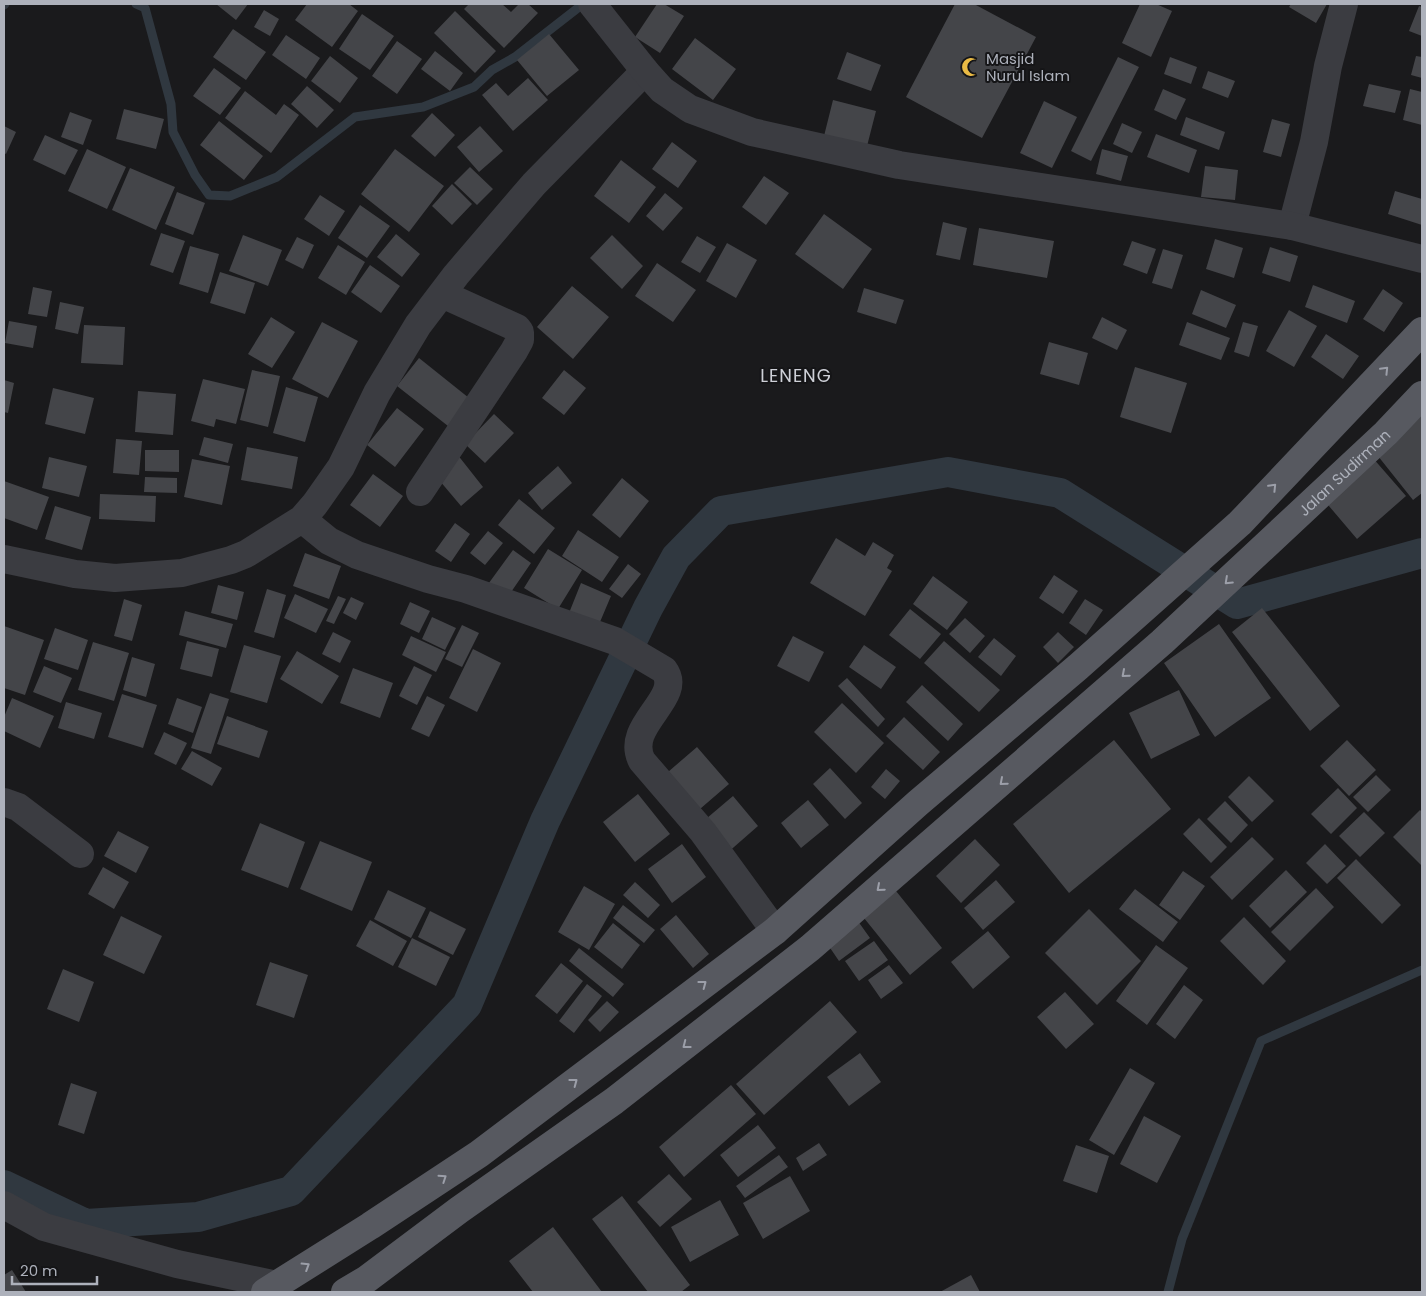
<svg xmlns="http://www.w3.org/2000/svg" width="1426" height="1296" font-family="Poppins,sans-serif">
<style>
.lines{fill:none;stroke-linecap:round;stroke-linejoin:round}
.stream{stroke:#303840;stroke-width:9}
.canal{stroke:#303840;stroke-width:30}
.building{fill:#444549}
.minor{stroke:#3b3c41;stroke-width:28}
.tertiary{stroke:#3b3c41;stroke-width:28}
.primary{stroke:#575960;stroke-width:28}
.oneway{stroke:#9c9fa9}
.labels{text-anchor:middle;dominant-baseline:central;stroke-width:4;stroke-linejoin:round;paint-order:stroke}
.poi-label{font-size:15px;fill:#adb1bb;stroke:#151517;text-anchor:start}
.street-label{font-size:15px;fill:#adb1bb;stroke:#151517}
.quarter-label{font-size:18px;letter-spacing:1px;fill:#ced0d7;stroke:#151517}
</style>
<rect width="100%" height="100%" fill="#1a1a1c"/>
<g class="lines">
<path class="stream" d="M136,4l9,4 26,96 2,28 22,43 14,20 21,1 47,-19 78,-60 68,-10 51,-20 18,-17 23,-13 68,-53
M4,5l1,-1
M1168,1292l14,-53 79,-198 161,-71"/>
<path class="canal" d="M4,1185l82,39 112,-7 93,-26 176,-186 78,-184 103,-213 28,-51 45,-46 227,-39 112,21 177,111 185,-51"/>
</g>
<path class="building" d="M216,4h32l-12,16z
M307,4h42l9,7 -26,36 -37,-27z
M469,4h33l9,8 8,-8h9l10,9 -34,35 -40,-39z
M657,4h7l20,12 -24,37 -25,-16z
M955,4h19l62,33 -54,101 -76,-41z
M1140,4h16l16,7 -21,46 -29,-14z
M1291,4h36l-11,19 -27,-16z
M1419,6l3,1v29l-13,-5z
M264,10l15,9 -9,17 -16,-9z
M455,11l41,40 -21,22 -41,-40z
M362,14l32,22 -24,34 -31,-21z
M233,29l33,23 -20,28 -33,-23z
M549,34l30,36 -32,26 -30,-36z
M286,35l34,23 -14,21 -34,-24z
M695,38l41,31 -23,31 -41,-31z
M397,41l25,18 -25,35 -25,-18z
M435,51l28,22 -13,18 -29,-22z
M847,52l34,13 -10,26 -34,-12z
M330,56l28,22 -18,25 -29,-22z
M1416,56l6,1v21l-11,-3z
M1118,57l21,10 -48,94 -20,-10z
M1170,57l27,10 -6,17 -27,-10z
M214,68l27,20 -21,27 -27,-19z
M1208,71l27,10 -7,17 -26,-10z
M528,78l20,22 -35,31 -31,-36 14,-12 12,13z
M1369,84l32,7 -6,22 -32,-7z
M307,86l27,24 -17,18 -26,-24z
M1163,89l23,10 -10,21 -22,-10z
M1410,89l12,3v33l-19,-5z
M245,91l31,24 8,-11 15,11 -28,38 -46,-35z
M833,100l43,11 -10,39 -43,-10z
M1044,101l33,16 -25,51 -32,-15z
M124,109l40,10 -8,30 -40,-10z
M70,112l22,8 -9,25 -22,-8z
M432,113l23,22 -20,22 -24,-21z
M1186,117l39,15 -6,18 -39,-15z
M1272,119l18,5 -9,33 -18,-5z
M219,121l44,35 -19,24 -44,-35z
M1122,123l20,9 -10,21 -19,-9z
M4,126l12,6 -10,22 -2,-1z
M480,126l23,25 -24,21 -22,-25z
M1156,134l41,16 -8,23 -42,-16z
M45,135l33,15 -13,25 -32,-15z
M672,142l25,19 -19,27 -26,-19z
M87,149l39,18 -19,42 -39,-18z
M395,149l49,37 -35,46 -48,-38z
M1102,149l26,7 -7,25 -25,-7z
M621,160l35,27 -27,36 -35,-27z
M1205,166l33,4 -3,30 -34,-3z
M470,167l23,22 -16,16 -23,-22z
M130,168l45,19 -19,43 -44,-20z
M764,176l25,17 -23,32 -24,-18z
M452,184l20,20 -20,21 -20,-19z
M1395,191l27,8v26l-34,-11z
M177,192l28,11 -12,32 -28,-11z
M665,193l18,15 -20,23 -17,-15z
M320,195l25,16 -16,25 -25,-17z
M360,205l30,21 -23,32 -29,-20z
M824,214l48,35 -29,40 -48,-35z
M943,222l24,6 -7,32 -24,-5z
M979,228l75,13 -7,37 -74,-13z
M161,233l24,8 -12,32 -23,-8z
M396,234l24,20 -18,23 -25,-20z
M243,235l39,15 -14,36 -39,-15z
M612,235l31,31 -21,23 -32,-31z
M697,236l19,11 -16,26 -19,-11z
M297,237l17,8 -11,24 -18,-9z
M1215,239l28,9 -9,30 -28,-9z
M1132,241l24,8 -9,25 -24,-9z
M727,243l30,17 -21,38 -30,-17z
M338,245l27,17 -19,33 -28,-17z
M190,246l29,8 -11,39 -29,-9z
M1270,247l28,9 -8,26 -28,-9z
M1163,249l20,6 -11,34 -20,-6z
M657,263l39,27 -23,32 -38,-26z
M370,265l30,21 -19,27 -30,-21z
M220,272l35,11 -10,31 -35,-11z
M1313,285l42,16 -8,22 -42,-16z
M572,286l37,31 -36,42 -36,-32z
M33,287l19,4 -5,26 -19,-3z
M864,288l40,12 -8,24 -39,-12z
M1383,289l20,14 -19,29 -21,-13z
M1201,290l35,15 -10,23 -34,-14z
M60,302l24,5 -6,27 -23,-5z
M1289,310l28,16 -23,41 -28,-16z
M271,317l24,15 -23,36 -24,-14z
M1102,317l25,13 -10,20 -25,-12z
M9,321l28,5 -4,22 -28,-5z
M322,322l36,19 -30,57 -36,-19z
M1187,322l43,16 -9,22 -42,-15z
M1243,322l15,4 -9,31 -15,-5z
M84,325l41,2 -2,38 -42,-2z
M1326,334l33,22 -16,23 -32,-22z
M1049,342l39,11 -9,32 -39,-11z
M419,358l50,40 -21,28 -51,-40z
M1135,367l52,16 -16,50 -51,-16z
M252,370l28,6 -12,51 -28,-7z
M564,370l22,18 -22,27 -22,-17z
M203,379l42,10 -9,35 -20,-5 -2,8 -23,-6z
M4,380l10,3 -6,30 -4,-1z
M286,387l32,10 -13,45 -32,-9z
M53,388l41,10 -9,36 -40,-10z
M138,391l38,3 -3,41 -38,-3z
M397,408l27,21 -29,38 -28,-22z
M1422,412v81l-9,7 -39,-49z
M494,414l20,19 -29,30 -20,-19z
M204,437l29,7 -5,19 -29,-8z
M116,439l26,2 -3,34 -26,-2z
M247,447l51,10 -6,32 -51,-9z
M145,450h34v22l-34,-1z
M457,454l26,33 -22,19 -27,-32z
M49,457l38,9 -8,31 -37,-9z
M1372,457l34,39 -49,43 -34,-40z
M192,459l38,7 -8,39 -38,-8z
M558,466l14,17 -30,27 -14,-17z
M373,474l30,22 -23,31 -30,-22z
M145,477l32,1v15l-33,-1z
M622,478l27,23 -29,37 -28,-23z
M4,481l45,16 -12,33 -33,-12z
M100,494l56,2 -1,26 -56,-3z
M519,499l36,29 -21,26 -36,-29z
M55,506l36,11 -9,33 -37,-11z
M455,523l15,11 -19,28 -16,-11z
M578,530l41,27 -17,25 -40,-26z
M488,531l15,12 -18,22 -15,-12z
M836,538l29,18 8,-14 21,13 -7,13 5,3 -27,45 -55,-33z
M548,549l34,21 -24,39 -34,-21z
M513,550l18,13 -26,38 -19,-14z
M305,553l36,13 -12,33 -36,-13z
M628,564l13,10 -19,24 -13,-9z
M1054,575l24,16 -15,23 -24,-16z
M933,576l35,26 -21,28 -34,-26z
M581,583l30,13 -14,33 -30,-11z
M218,585l26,7 -7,28 -26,-7z
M267,589l19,6 -12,43 -20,-6z
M295,594l33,15 -12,24 -32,-15z
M338,596l8,3 -12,25 -8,-3z
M351,597l13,6 -8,17 -13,-7z
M124,599l18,6 -10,36 -18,-5z
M1085,599l18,11 -17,25 -17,-12z
M410,602l20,9 -11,22 -19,-9z
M1262,608l78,98 -30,25 -78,-99z
M910,609l31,25 -21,25 -31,-24z
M185,611l48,13 -7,24 -47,-13z
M432,617l24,11 -11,22 -23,-11z
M965,618l20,18 -15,17 -21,-19z
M1219,624l52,74 -56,39 -51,-74z
M462,625l17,8 -17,34 -17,-8z
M4,626l40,14 -19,55 -21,-7z
M55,628l33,12 -10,30 -34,-11z
M333,632l18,9 -11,22 -18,-9z
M1058,632l16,15 -16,16 -15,-16z
M411,636l35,16 -10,20 -34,-17z
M793,636l31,16 -15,30 -32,-16z
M994,638l22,18 -15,20 -23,-19z
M187,641l32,8 -7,28 -32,-8z
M944,641l56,49 -21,22 -55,-49z
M93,642l36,11 -15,48 -36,-11z
M244,645l37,11 -14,47 -37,-11z
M864,645l32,22 -15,22 -32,-22z
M473,649l28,14 -24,49 -28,-14z
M297,651l42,25 -17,28 -42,-25z
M132,657l23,7 -9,33 -23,-7z
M44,666l28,12 -11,25 -28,-11z
M414,666l18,9 -15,30 -18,-9z
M353,668l40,15 -13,35 -40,-15z
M847,678l38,41 -7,8 -40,-41z
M922,685l41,39 -15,17 -42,-39z
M1179,690l21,45 -49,24 -22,-46z
M210,693l19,6 -18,55 -20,-6z
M122,694l35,11 -14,43 -35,-11z
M427,696l18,9 -16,32 -18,-8z
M12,698l42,18 -14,32 -36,-17v-14z
M177,698l25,9 -9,26 -25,-9z
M66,702l36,11 -8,26 -36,-11z
M842,703l42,40 -28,30 -42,-41z
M227,716l41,15 -9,27 -42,-14z
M904,717l36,35 -17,18 -37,-34z
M164,732l23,11 -11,22 -22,-11z
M1114,740l57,69 -102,84 -56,-69z
M1347,740l29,30 -27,26 -29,-30z
M697,747l32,37 -36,31 -32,-37z
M192,751l30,17 -10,18 -31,-17z
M830,768l32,35 -17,16 -32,-35z
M886,769l14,12 -15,18 -14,-12z
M1376,775l15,15 -23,22 -15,-15z
M1249,776l25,25 -22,21 -24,-25z
M1338,788l19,20 -26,26 -20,-20z
M638,794l32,40 -35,28 -32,-40z
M733,796l25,30 -32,28 -26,-30z
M808,800l21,25 -28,23 -20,-25z
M1225,801l23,24 -17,18 -24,-24z
M1420,810l2,2v54l-29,-29z
M1364,812l21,21 -25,24 -21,-21z
M1199,818l28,29 -16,16 -28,-29z
M260,823l45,19 -17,46 -47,-18z
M118,831l31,16 -13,26 -32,-17z
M1252,837l22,22 -42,41 -22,-23z
M975,839l25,26 -39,38 -25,-27z
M320,841l52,21 -20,49 -52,-22z
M682,844l24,33 -34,26 -24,-34z
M1325,844l21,22 -19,18 -21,-21z
M1356,859l45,46 -19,19 -45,-46z
M103,867l26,15 -15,27 -26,-15z
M1286,870l21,22 -37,36 -21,-22z
M1183,871l22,15 -25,34 -21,-15z
M996,880l19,22 -32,28 -19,-22z
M635,882l25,23 -12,13 -25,-23z
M584,886l31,18 -26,46 -31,-18z
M1316,888l18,19 -44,44 -19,-19z
M1135,889l43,33 -15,20 -44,-33z
M388,890l38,18 -15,30 -37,-19z
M896,891l46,57 -32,27 -46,-57z
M623,905l32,25 -11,13 -31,-25z
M1089,909l52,52 -44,44 -52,-52z
M430,911l36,18 -13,26 -35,-18z
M676,915l33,39 -16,14 -33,-39z
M121,916l41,20 -18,38 -41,-19z
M855,917l15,21 -31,23 -15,-22z
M1244,917l42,44 -23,24 -43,-44z
M370,920l37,21 -14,25 -37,-20z
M613,923l27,22 -18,24 -28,-22z
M988,931l22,26 -37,32 -22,-27z
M412,938l38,19 -14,29 -38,-19z
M874,941l14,19 -29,21 -14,-20z
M1156,945l32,23 -41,57 -31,-24z
M579,948l45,36 -11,13 -44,-36z
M270,962l38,13 -14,43 -38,-13z
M561,963l22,18 -26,33 -22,-18z
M889,965l14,18 -22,16 -13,-19z
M63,969l31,13 -15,40 -32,-13z
M587,984l15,12 -28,37 -15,-12z
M1184,985l19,15 -28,39 -19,-15z
M1065,992l29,32 -28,25 -29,-32z
M607,1001l12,11 -19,20 -12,-12z
M830,1001l27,31 -93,83 -28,-31z
M860,1053l21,29 -32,24 -22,-29z
M1130,1068l25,15 -41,72 -25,-15z
M71,1083l26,9 -13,42 -26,-9z
M731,1085l25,29 -72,63 -25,-30z
M1144,1116l37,20 -24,47 -37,-19z
M758,1125l18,23 -38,29 -18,-22z
M819,1143l8,12 -24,16 -7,-13z
M1076,1145l33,11 -12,37 -34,-12z
M779,1155l9,12 -43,31 -9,-12z
M669,1174l23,25 -32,28 -23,-25z
M790,1176l20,35 -47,28 -20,-36z
M622,1196l68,89 -9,7h-33l-56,-73z
M720,1200l19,35 -49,27 -19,-35z
M553,1227l49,65h-69l-24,-31z
M12,1270l14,22h-22v-17z
M971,1275l9,17h-40z"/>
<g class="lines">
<path class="minor" d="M1292,226l22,-84 14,-76 16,-62
M420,492l94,-141 6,-11v-8l-3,-4 -75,-34
M302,519l27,22 28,14 71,24 38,10 149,52 49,29c21,28 -41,55 -22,91l61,71 72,99
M4,559l71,15 40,4 67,-5 49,-13 15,-6 56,-35 13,-15 26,-37 36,-74 41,-68 38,-50 78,-91 111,-113
M4,802l14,5 62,47
M4,1205l40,22 133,37 100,21"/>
<path class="tertiary" d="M592,4l53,67 17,19 28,19 62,23 147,33 393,61 130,33"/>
<g class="primary">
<path d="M265,1292l105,-66 109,-72 296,-223 143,-128 160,-136 162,-144 182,-192"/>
<path id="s1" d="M345,1292l22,-13 92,-69 155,-109 196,-153 352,-306 224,-209 36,-38"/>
</g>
</g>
<defs><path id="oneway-chevron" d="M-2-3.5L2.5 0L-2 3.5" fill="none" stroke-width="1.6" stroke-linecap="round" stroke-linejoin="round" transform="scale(1.25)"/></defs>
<g class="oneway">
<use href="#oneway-chevron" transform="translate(1385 370) rotate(-46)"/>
<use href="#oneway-chevron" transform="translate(1273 487) rotate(-46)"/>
<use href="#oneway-chevron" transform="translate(1228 581) rotate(137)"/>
<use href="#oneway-chevron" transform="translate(1125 674) rotate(139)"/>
<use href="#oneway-chevron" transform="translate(1003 782) rotate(139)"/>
<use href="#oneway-chevron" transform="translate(880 888) rotate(139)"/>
<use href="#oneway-chevron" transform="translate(703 984) rotate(-37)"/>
<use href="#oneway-chevron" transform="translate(686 1045) rotate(142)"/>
<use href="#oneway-chevron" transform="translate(574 1082) rotate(-37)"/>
<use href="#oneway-chevron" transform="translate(443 1178) rotate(-34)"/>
<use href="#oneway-chevron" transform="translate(306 1266) rotate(-32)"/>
</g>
<defs>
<g id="mosque-bare" transform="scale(1.5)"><path d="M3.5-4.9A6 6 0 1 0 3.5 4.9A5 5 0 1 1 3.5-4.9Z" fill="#e9ba45" stroke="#151517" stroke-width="2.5" paint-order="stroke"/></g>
</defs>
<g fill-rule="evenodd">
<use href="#mosque-bare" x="971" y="67"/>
</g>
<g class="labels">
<g class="poi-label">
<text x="986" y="58">Masjid<tspan x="986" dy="17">Nurul Islam</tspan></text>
</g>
<g class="street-label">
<text stroke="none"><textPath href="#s1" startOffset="1294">Jalan Sudirman</textPath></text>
</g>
<g class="quarter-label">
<text x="796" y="375">LENENG</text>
</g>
</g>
<rect width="1426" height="1296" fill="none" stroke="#adb1bb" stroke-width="10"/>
<path d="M12 1276v8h85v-8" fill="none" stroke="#adb1bb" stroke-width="2.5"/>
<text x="20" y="1276" font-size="15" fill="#adb1bb" stroke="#151517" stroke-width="4" paint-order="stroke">20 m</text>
</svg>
